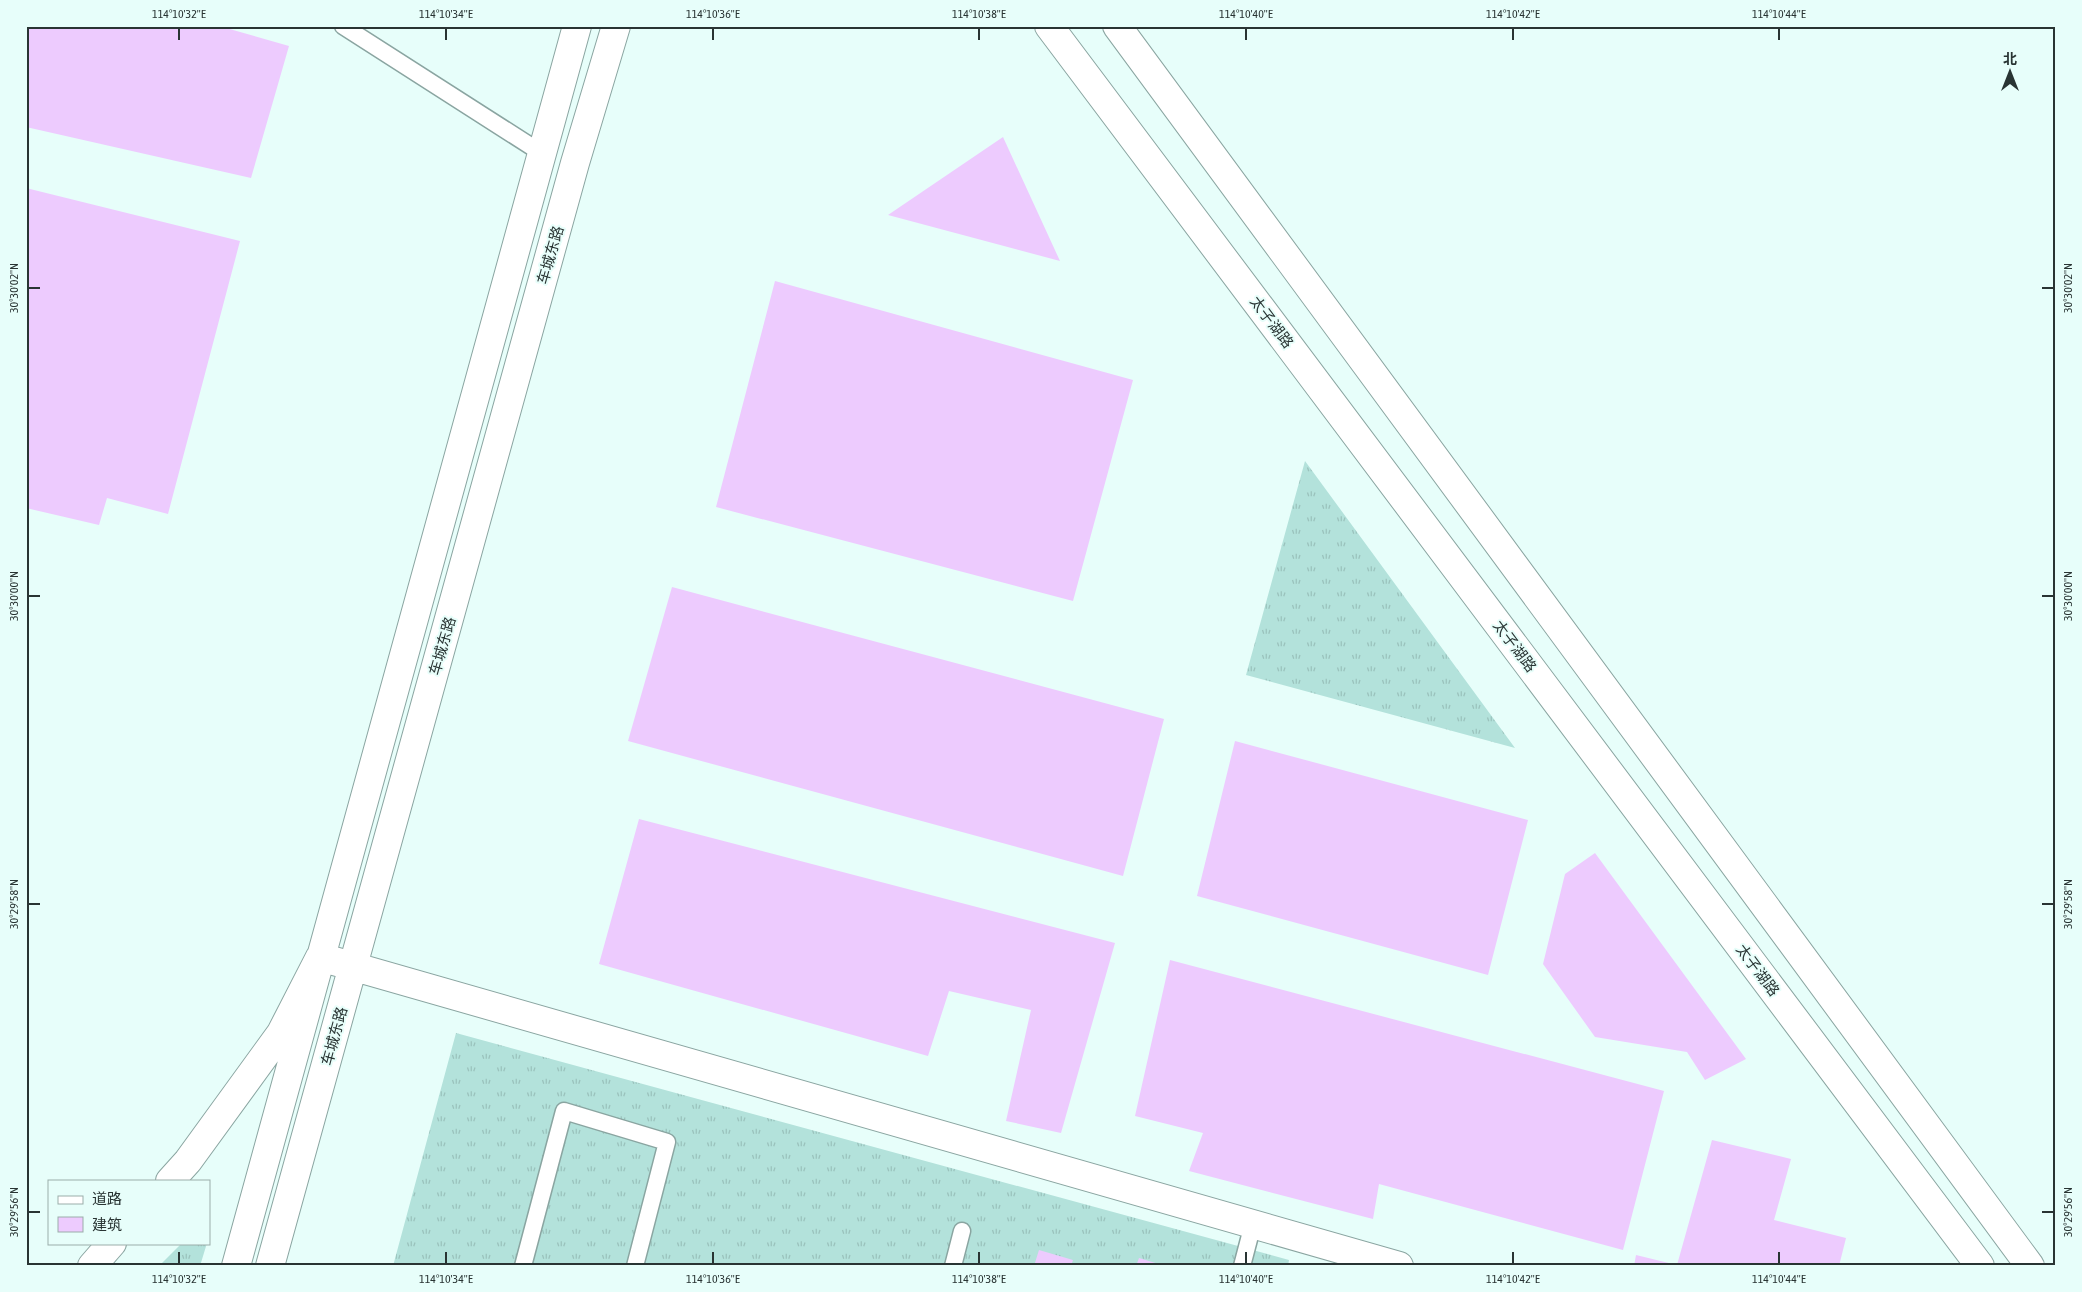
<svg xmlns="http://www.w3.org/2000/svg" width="2082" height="1292" font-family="'Asap Condensed','Noto Sans SC',sans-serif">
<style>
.grass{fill:url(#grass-tufts)}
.building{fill:#edcbfe}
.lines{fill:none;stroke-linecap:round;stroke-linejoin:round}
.lane-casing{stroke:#8aa5a1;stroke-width:19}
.secondary-casing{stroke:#8aa5a1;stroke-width:30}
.lane{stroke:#fff;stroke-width:16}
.secondary{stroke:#fff;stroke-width:28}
.ticks{fill:none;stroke:#293433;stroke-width:2}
.labels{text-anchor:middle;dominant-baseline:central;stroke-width:4;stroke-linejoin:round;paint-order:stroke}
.street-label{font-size:15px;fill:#293433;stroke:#e7fefa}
.neatline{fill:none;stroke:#293433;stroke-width:2}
.ticks-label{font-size:12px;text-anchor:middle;fill:#293433}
</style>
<defs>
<pattern id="grass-tufts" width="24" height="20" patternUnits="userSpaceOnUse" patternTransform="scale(1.25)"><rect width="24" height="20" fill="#b3e2db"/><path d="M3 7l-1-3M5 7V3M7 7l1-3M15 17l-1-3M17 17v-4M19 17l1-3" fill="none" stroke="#9ac2bc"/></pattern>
</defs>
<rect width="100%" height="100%" fill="#e7fefa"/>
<path class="grass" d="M1305,461l210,287 -269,-73z
M456,1033l833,227 -1,6h-895z
M182,1243h25l-7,23h-41z"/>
<path class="building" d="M26,26h193l70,20 -38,132 -225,-51z
M1003,137l57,124 -172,-46z
M26,188l214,53 -72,273 -61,-16 -8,27 -73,-17z
M775,281l358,99 -60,221 -357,-94z
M672,587l492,132 -41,157 -495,-135z
M1235,741l293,79 -40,155 -291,-79z
M639,819l476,124 -54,190 -55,-12 25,-111 -82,-19 -21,65 -329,-92z
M1595,853l151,206 -41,21 -18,-28 -92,-15 -52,-73 22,-90z
M1170,960l494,131 -41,159 -244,-66 -6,35 -184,-48 14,-38 -68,-17z
M1712,1140l79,19 -17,61 72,18 -7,28h-205l2,-11 41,10z
M1039,1250l34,10 -2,6h-37z
M1139,1258l23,7v1h-26z"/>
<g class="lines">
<g class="lane-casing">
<path id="lane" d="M343,26l200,128
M523,1266l41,-155 103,31 -32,124
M953,1266l9,-35
M1242,1266l11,-42"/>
</g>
<g class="secondary-casing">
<path id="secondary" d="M1049,26l931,1240
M1117,26l913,1240
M170,1181l18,-20 93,-128 39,-76 1079,309
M92,1266l20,-23
M236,1266l341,-1240
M270,1266l305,-1103 41,-137"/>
</g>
<use href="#lane" class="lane"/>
<use href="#secondary" class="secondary"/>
</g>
<path class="ticks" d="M179,28v12M446,28v12M713,28v12M979,28v12M1246,28v12M1513,28v12M1779,28v12M28,288h12M2042,288h12M28,596h12M2042,596h12M28,904h12M2042,904h12M28,1212h12M2042,1212h12M179,1252v12M446,1252v12M713,1252v12M979,1252v12M1246,1252v12M1513,1252v12M1779,1252v12"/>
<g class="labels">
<g class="street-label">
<text transform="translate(550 255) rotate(-74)">车城东路</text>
<text transform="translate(1272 322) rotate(53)">太子湖路</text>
<text transform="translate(442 646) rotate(-74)">车城东路</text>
<text transform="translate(1515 646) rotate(53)">太子湖路</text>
<text transform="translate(1758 970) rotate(53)">太子湖路</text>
<text transform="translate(334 1036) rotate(-75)">车城东路</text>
</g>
</g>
<rect width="2082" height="1292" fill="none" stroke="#e7fefa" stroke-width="55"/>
<rect x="48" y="1180" width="162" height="65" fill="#e7fefa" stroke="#9badaa"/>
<rect x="58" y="1196" width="25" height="8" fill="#ffffff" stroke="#9badaa"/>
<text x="92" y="1204" font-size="15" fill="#293433">道路</text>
<rect x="58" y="1217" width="25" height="15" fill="#edcbfe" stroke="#9badaa"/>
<text x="92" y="1230" font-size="15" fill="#293433">建筑</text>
<g transform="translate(2010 72)" stroke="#e7fefa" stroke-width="4" paint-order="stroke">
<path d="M0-4L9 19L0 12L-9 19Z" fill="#293433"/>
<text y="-8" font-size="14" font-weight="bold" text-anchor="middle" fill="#293433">北</text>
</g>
<rect x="28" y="28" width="2026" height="1236" class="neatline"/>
<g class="ticks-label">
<text x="179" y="18">114°10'32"E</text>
<text x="446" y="18">114°10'34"E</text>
<text x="713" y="18">114°10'36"E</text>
<text x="979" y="18">114°10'38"E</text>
<text x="1246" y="18">114°10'40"E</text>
<text x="1513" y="18">114°10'42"E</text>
<text x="1779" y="18">114°10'44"E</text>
<text transform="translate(14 288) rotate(-90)" y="4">30°30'02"N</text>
<text transform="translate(2068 288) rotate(-90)" y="4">30°30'02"N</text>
<text transform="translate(14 596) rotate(-90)" y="4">30°30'00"N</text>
<text transform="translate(2068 596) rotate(-90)" y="4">30°30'00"N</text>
<text transform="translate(14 904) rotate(-90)" y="4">30°29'58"N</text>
<text transform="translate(2068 904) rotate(-90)" y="4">30°29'58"N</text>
<text transform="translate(14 1212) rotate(-90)" y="4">30°29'56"N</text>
<text transform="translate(2068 1212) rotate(-90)" y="4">30°29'56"N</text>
<text x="179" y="1283">114°10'32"E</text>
<text x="446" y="1283">114°10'34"E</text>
<text x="713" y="1283">114°10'36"E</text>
<text x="979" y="1283">114°10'38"E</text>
<text x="1246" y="1283">114°10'40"E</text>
<text x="1513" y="1283">114°10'42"E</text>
<text x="1779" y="1283">114°10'44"E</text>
</g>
</svg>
